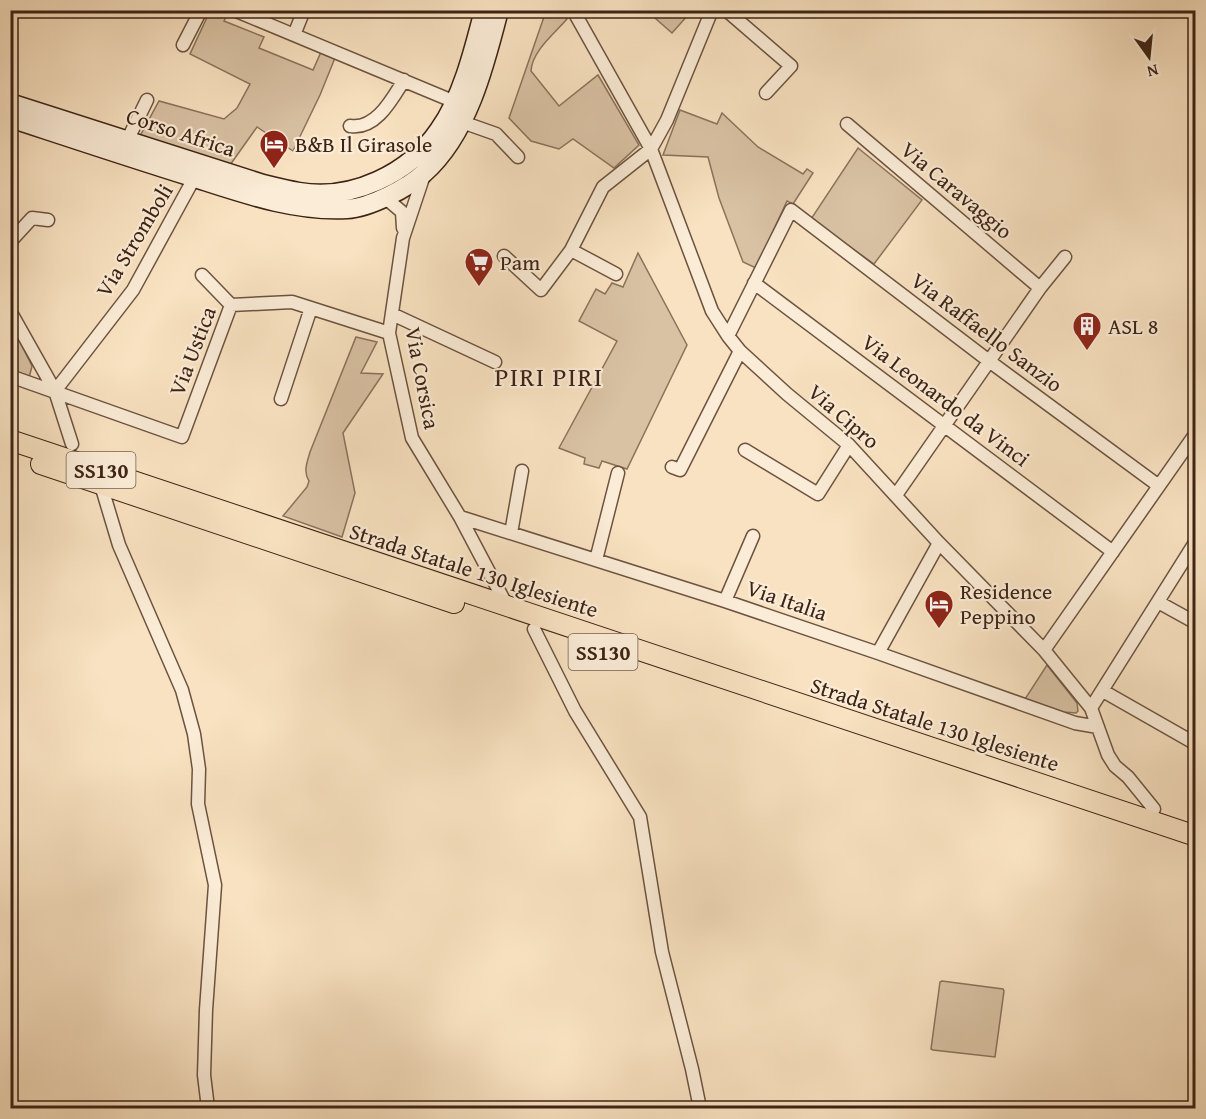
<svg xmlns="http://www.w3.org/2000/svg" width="1206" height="1119" font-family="'Gentium Book Plus',serif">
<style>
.green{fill:#d9c2a4;stroke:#8b725c;stroke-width:1.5}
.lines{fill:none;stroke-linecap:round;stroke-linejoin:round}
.street-casing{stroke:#6c5340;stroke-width:15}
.secondary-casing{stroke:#3d2315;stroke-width:21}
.primary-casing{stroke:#3d2315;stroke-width:22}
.street{stroke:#fbecd7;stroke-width:12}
.secondary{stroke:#fbecd7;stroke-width:18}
.primary{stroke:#f9e2c1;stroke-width:20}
.labels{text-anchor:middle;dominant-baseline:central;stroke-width:4.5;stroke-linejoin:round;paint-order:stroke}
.shield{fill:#fbecd7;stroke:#765f4f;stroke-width:1.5}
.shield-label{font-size:21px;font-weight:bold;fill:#3d2315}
.street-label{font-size:22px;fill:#3d2315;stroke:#fbecd7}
.poi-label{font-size:22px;fill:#3d2315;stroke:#fbecd7;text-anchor:start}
.quarter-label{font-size:26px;letter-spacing:1.5px;fill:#3d2315;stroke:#fbecd7}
</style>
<rect width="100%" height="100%" fill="#f9e2c1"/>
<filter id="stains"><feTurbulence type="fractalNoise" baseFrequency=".00333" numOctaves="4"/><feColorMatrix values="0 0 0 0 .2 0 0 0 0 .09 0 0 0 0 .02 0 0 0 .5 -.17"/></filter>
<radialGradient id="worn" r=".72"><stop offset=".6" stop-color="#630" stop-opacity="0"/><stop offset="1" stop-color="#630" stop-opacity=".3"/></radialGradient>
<path class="green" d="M210,11l16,6 -2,4 40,16 -5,11 54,22 8,-18 14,6 -15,37 -27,56 -36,-24 -27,38 -90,-29 19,-35 65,18 13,-11 13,-24 -60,-30z
M546,11h16l5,8c-12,14 -35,32 -36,52l28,35 39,-31 41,70 -25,23 -41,-29 -14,10 -28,-8 -22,-23z
M647,11h37l5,3 -17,19z
M680,110l37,14 5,-11 36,34 45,27 4,-5 6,4 -20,31 -6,-3 -31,67 -13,-6 -24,-64 -11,-41 -45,-2z
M858,148l64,52 -48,64 -63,-45z
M638,253l49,92 -60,124 -25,-8 -3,7 -15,-4 1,-6 -26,-10 58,-107 -38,-20 17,-32 9,5 7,-11 11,4z
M11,334l6,2 15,30 -3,12 -18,-6z
M356,337l21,5 -16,31 22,1 -40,59 12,60 -13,44 -59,-21 24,-29 2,-6c-6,-10 -2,-18 1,-29z
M1047,665l30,38 1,8 -2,2 -12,-1 -39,-13z
M942,981l61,8 1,2 -9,66 -62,-7 -2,-1 9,-67z"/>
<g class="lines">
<g class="street-casing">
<path id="street" d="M234,10l221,92
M573,10l78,139 61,162 16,25 12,15 47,43 62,51 90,98 105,107 47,58 17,47 7,11 13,11 26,32
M726,10l65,56 -25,27
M294,35l10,-25
M183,45l18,-35
M462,122l34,12 22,23
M847,124l193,164
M350,126c26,4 42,-27 54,-46
M125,145l22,-45
M424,175l-21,63 -14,95 23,105 48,79 47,89
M378,201l10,-1 14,12 1,16
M10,242l22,-24 16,2
M571,250l45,24
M504,256l37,34 30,-40 32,-63 48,-38 16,-29 45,-110
M202,275l29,30
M754,283l359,269
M10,311l45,80 17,53
M392,314l103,48
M728,336l63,-126 198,151 170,125
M10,376l172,61 49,-132 61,-3 97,31
M55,391l78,-101 65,-119
M281,399l30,-91
M745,450l73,44 31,-49
M672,467l8,3 60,-119
M101,485l18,60 63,145 12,44 5,35 -1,35 17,81 -9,125 -2,65 4,33
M896,495l144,-207 25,-31
M460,517l265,84 153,52 197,70 23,4
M511,533l11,-62
M596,560l22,-87
M725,601l28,-65
M1158,602l38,21
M534,629l41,82 65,106 22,135 30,117 8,39
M1044,650l152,-217
M878,653l61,-110
M1103,691l93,53
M1091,708l105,-167"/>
</g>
<g class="secondary-casing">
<path id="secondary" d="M10,103l253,81c12,3 24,6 36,8 53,9 110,-18 140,-62 23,-32 35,-81 45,-120
M10,118c61,20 121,40 182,59 50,16 102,35 155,32 22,-1 61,-21 77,-36 44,-39 61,-108 75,-163"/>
</g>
<g class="primary-casing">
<path id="primary" d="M10,440l1186,396
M41,464l413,139"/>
</g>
<use href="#street" class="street"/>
<use href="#secondary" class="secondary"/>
<use href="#primary" class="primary"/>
</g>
<defs>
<g id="hotel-pin" transform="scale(1.5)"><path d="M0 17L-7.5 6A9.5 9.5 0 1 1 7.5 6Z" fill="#8f2418" stroke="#fbecd7"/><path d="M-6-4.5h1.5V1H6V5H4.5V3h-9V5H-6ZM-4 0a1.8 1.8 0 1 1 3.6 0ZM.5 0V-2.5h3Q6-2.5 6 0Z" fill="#fff"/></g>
<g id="supermarket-pin" transform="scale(1.5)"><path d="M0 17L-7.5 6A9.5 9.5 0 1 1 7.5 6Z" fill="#8f2418" stroke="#fbecd7"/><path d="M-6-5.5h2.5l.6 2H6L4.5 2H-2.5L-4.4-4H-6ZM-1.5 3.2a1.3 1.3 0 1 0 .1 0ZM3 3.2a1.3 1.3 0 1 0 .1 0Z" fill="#fff"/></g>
<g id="building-pin" transform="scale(1.5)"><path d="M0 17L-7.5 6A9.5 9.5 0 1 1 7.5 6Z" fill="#8f2418" stroke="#fbecd7"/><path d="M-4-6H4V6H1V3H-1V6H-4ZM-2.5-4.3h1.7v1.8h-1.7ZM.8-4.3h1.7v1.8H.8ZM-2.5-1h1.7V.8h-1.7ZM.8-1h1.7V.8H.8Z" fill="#fff"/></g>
</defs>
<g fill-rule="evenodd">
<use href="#hotel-pin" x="274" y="144"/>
<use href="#supermarket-pin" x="479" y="262"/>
<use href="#building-pin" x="1087" y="326"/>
<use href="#hotel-pin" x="939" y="604"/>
</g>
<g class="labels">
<g class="shield">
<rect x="66.5" y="452" width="69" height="36" rx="4.5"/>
<rect x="568.5" y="634" width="69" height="36" rx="4.5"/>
</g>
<g class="shield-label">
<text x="101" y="470">SS130</text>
<text x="603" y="652">SS130</text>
</g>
<g class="street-label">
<text transform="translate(181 132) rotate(18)">Corso Africa</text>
<text transform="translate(957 190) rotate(40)">Via Caravaggio</text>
<text transform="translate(134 240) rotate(-59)">Via Stromboli</text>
<text transform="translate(987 332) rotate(37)">Via Raffaello Sanzio</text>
<text transform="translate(192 351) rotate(-69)">Via Ustica</text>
<text transform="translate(423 378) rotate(79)">Via Corsica</text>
<text transform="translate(946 400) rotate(37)">Via Leonardo da Vinci</text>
<text transform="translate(844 416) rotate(41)">Via Cipro</text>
<text transform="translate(474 570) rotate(18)">Strada Statale 130 Iglesiente</text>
<text transform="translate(787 600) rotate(19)">Via Italia</text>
<text transform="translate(935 724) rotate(18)">Strada Statale 130 Iglesiente</text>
</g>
<g class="poi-label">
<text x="295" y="144">B&amp;B Il Girasole</text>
<text x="500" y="262">Pam</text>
<text x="1108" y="326">ASL 8</text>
<text x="960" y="591">Residence<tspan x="960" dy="25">Peppino</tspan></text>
</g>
<g class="quarter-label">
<text x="549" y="376">PIRI PIRI</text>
</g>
</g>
<rect width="1206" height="1119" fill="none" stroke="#f9e2c1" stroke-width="36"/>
<rect x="12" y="12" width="1182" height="1095" fill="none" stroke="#3d2315" stroke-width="3"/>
<rect x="18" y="18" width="1170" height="1083" fill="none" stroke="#3d2315" stroke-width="1.5"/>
<g transform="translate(1149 57) rotate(165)" stroke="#fbecd7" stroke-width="4.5" paint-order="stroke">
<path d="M0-4.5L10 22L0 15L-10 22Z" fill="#3d2315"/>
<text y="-9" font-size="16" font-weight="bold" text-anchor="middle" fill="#3d2315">N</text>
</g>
<rect width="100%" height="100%" filter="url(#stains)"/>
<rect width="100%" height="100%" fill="url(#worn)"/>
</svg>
